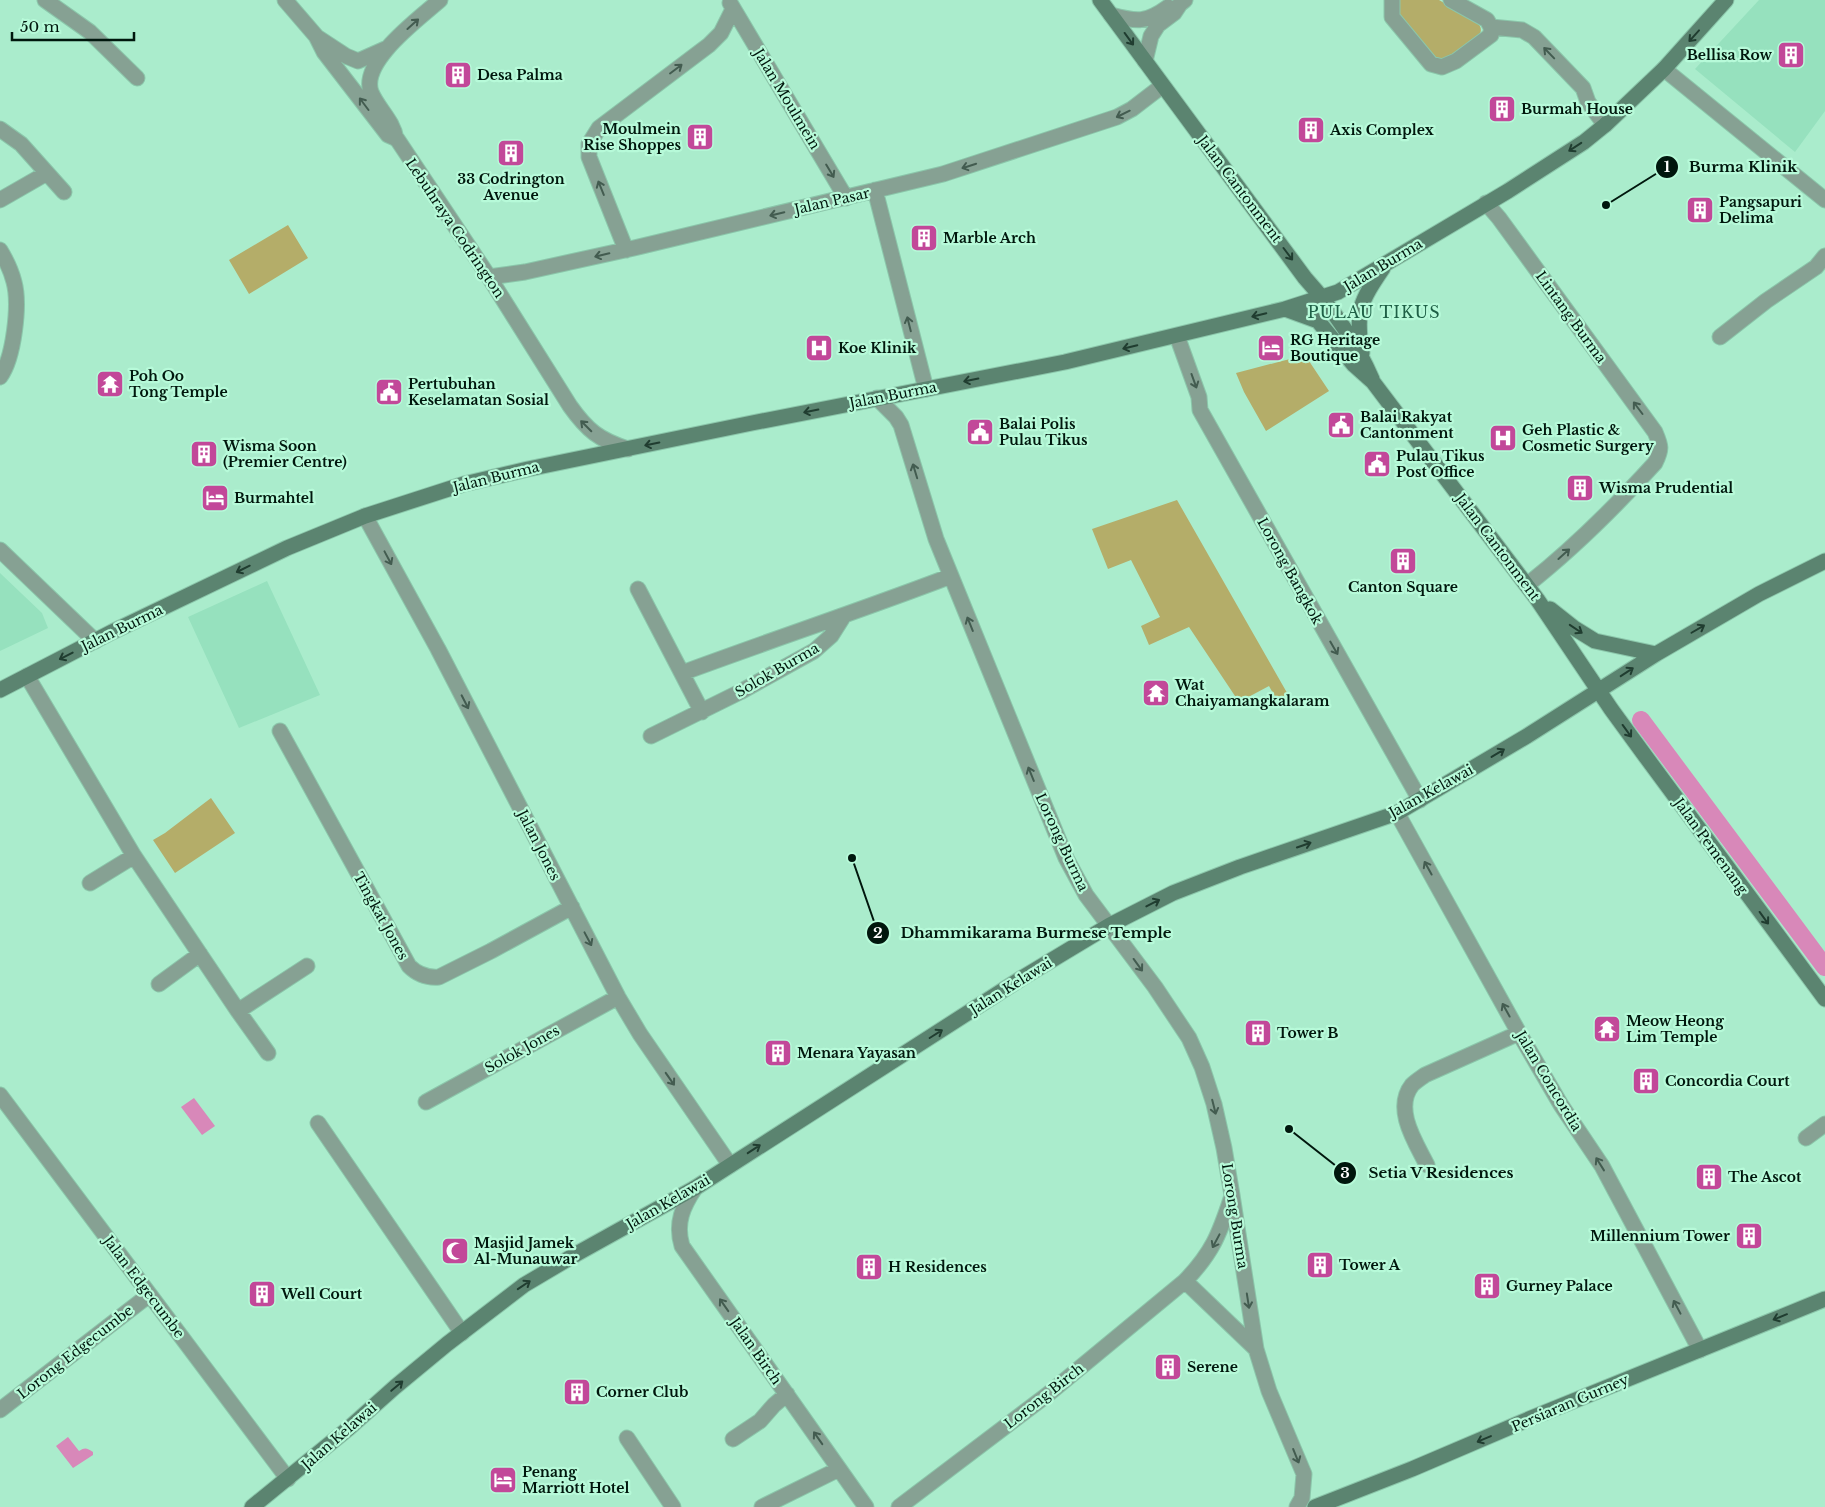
<svg xmlns="http://www.w3.org/2000/svg" width="1825" height="1507" font-family="'Libre Baskerville',serif">
<style>
.built{fill:#96e1be}
.green{fill:#b4ad69}
.water{fill:#d888b9}
.lines{fill:none;stroke-linecap:round;stroke-linejoin:round}
.canal{stroke:#d888b9;stroke-width:18}
.minor-casing{stroke:#8bc6aa;stroke-width:17}
.tertiary-casing{stroke:#8bc6aa;stroke-width:17}
.secondary-casing{stroke:#8bc6aa;stroke-width:17}
.minor{stroke:#86a193;stroke-width:15}
.tertiary{stroke:#86a193;stroke-width:15}
.secondary{stroke:#5b8470;stroke-width:15}
.oneway{stroke:#435c50}
.oneway2{stroke:#203d30}
.labels{text-anchor:middle;dominant-baseline:central;stroke-width:4.5;stroke-linejoin:round;paint-order:stroke}
.poi-label{font-size:14px;font-weight:bold;fill:#00170d;stroke:#b7fad9;text-anchor:start}
.street-label{font-size:14px;fill:#00170d;stroke:#b7fad9}
.quarter-label{font-size:16px;letter-spacing:1px;fill:#1e6046;stroke:#b7fad9}
.leader{fill:none;stroke:#00170d;stroke-width:2}
.callout-dot{fill:#00170d;stroke:#b7fad9;stroke-width:2}
.mark-label{font-size:15px;text-anchor:middle;font-weight:bold;fill:#fff}
.callout-label{font-size:15px;text-anchor:middle;font-weight:bold;fill:#00170d;stroke:#b7fad9;stroke-width:4.5;stroke-linejoin:round;paint-order:stroke}
</style>
<rect width="100%" height="100%" fill="#aaeccc"/>
<path class="built" d="M1759,0h66v111l-30,41 -100,-83z
M0,573l42,40 6,15 -48,23z
M267,581l53,114 -81,33 -51,-111z"/>
<path class="green" d="M1400,0h39l38,22c5,6 5,9 1,15 -12,10 -28,29 -44,20l-34,-40 -2,-10z
M288,225l20,33 -59,36 -20,-34z
M1305,355l24,36 -63,40 -22,-39 -8,-19z
M1177,500l113,198 -11,6 -10,-18 -30,16 -50,-75 -40,18 -8,-19 19,-9 -29,-57 -23,9 -16,-40z
M211,798l24,35 -60,40 -22,-33 12,-7z"/>
<path class="water" d="M194,1098l21,28 -13,9 -21,-28z
M68,1437l11,14c6,-4 8,-3 14,1v3l-20,13 -17,-22z"/>
<g class="lines">
<path class="canal" d="M1641,720l184,247"/>
<g class="minor-casing">
<path id="minor" d="M45,0l45,32 47,46
M1392,0v17l39,47 11,3 14,-6 35,-26v-8l-4,-7 -36,-20
M730,3l116,195
M1111,15c26,7 35,8 57,-8
M1491,27l31,3 12,7 49,51 5,14 17,23
M1145,61l6,-25 7,-11 16,-12 6,-9 5,-4
M1664,69l161,131
M0,129l21,15 43,48
M875,190l51,199
M0,200l47,-27
M1486,203l13,15 156,214c6,14 7,17 0,31 -40,44 -81,85 -128,122
M0,250c6,10 11,20 14,32 6,22 0,76 -14,95
M626,250l-37,-93v-13l10,-16 110,-83 12,-12 12,-24
M489,277l36,-5 109,-24 309,-74 174,-57 15,-8 30,-23
M1177,336l22,61 1,13 220,390
M1720,337l46,-36 50,-34 9,-11
M877,398l19,19 5,8 35,114 130,319 20,37 69,92 34,51 13,29 12,37 10,44 8,47 24,154 13,42 35,83 -2,24 -5,9
M365,516l73,133 180,348 22,37 90,131
M0,550l95,91
M638,589l64,123
M682,673c89,-33 180,-63 269,-97
M27,676l107,180 104,155 30,42
M280,731l129,235c9,9 18,12 30,11l52,-26 81,-44
M651,736l89,-44 74,-41 17,-15 12,-19
M1397,813l122,220 42,72 41,61 98,184
M90,883l44,-27
M159,984l41,-30
M238,1011l69,-45
M0,1095l288,384
M426,1102l192,-105
M318,1123l144,210
M1806,1138l19,-14
M1427,1165c-11,-22 -34,-56 -15,-80 4,-4 9,-7 13,-10l94,-42
M695,1188c-12,18 -20,35 -13,58l184,261
M1185,1281l71,68
M0,1410l149,-115
M627,1438l46,69
M733,1439l27,-18 14,-16 13,-11
M762,1507l77,-38
M899,1507l148,-112 138,-114c27,-28 34,-46 46,-82"/>
</g>
<g class="tertiary-casing">
<path id="tertiary" d="M285,0l31,36 8,16 64,83 9,4 92,138 81,129c17,24 29,34 58,43
M317,37l29,19 12,5 27,-12
M396,139c-3,-19 -18,-30 -25,-47 -11,-31 49,-74 69,-92"/>
</g>
<g class="secondary-casing">
<path id="secondary" d="M1100,0l205,278c27,30 51,64 67,101
M1285,309l33,12 36,44 19,17 164,217 74,110 35,48 179,242
M1362,353c-7,-42 -2,-51 21,-85
M1550,609l24,19 21,13 61,13
M0,690l112,-58 175,-84 78,-32 99,-32 64,-15 224,-46 313,-61 220,-53 53,-17 170,-101 76,-49 21,-17 59,-56 62,-69
M252,1507l97,-79 46,-41 52,-43 77,-59 54,-32 117,-65 327,-210 88,-53 63,-32 67,-26 157,-54 130,-77 129,-82 103,-60 66,-33
M1315,1507l97,-38 117,-50 296,-120"/>
</g>
<use href="#minor" class="minor"/>
<use href="#tertiary" class="tertiary"/>
<use href="#secondary" class="secondary"/>
</g>
<defs><path id="oneway-shaft" d="M-6 0H5M1.5-3L5.5 0L1.5 3" fill="none" stroke-width="1.6" stroke-linecap="round" stroke-linejoin="round" transform="scale(1.25)"/></defs>
<g class="oneway">
<use href="#oneway-shaft" transform="translate(413 24) rotate(-42)"/>
<use href="#oneway-shaft" transform="translate(1549 53) rotate(-134)"/>
<use href="#oneway-shaft" transform="translate(676 69) rotate(-37)"/>
<use href="#oneway-shaft" transform="translate(364 104) rotate(-127)"/>
<use href="#oneway-shaft" transform="translate(1123 114) rotate(154)"/>
<use href="#oneway-shaft" transform="translate(969 166) rotate(162)"/>
<use href="#oneway-shaft" transform="translate(830 171) rotate(59)"/>
<use href="#oneway-shaft" transform="translate(601 188) rotate(-112)"/>
<use href="#oneway-shaft" transform="translate(777 214) rotate(167)"/>
<use href="#oneway-shaft" transform="translate(602 255) rotate(167)"/>
<use href="#oneway-shaft" transform="translate(909 324) rotate(-104)"/>
<use href="#oneway-shaft" transform="translate(1194 381) rotate(70)"/>
<use href="#oneway-shaft" transform="translate(1638 408) rotate(-127)"/>
<use href="#oneway-shaft" transform="translate(586 426) rotate(-135)"/>
<use href="#oneway-shaft" transform="translate(915 471) rotate(-107)"/>
<use href="#oneway-shaft" transform="translate(1564 554) rotate(-42)"/>
<use href="#oneway-shaft" transform="translate(388 558) rotate(62)"/>
<use href="#oneway-shaft" transform="translate(970 624) rotate(-112)"/>
<use href="#oneway-shaft" transform="translate(1334 648) rotate(60)"/>
<use href="#oneway-shaft" transform="translate(465 702) rotate(63)"/>
<use href="#oneway-shaft" transform="translate(1031 774) rotate(-112)"/>
<use href="#oneway-shaft" transform="translate(1428 868) rotate(-119)"/>
<use href="#oneway-shaft" transform="translate(588 939) rotate(62)"/>
<use href="#oneway-shaft" transform="translate(1138 965) rotate(54)"/>
<use href="#oneway-shaft" transform="translate(1506 1010) rotate(-119)"/>
<use href="#oneway-shaft" transform="translate(670 1079) rotate(55)"/>
<use href="#oneway-shaft" transform="translate(1214 1107) rotate(76)"/>
<use href="#oneway-shaft" transform="translate(1600 1164) rotate(-122)"/>
<use href="#oneway-shaft" transform="translate(1216 1241) rotate(118)"/>
<use href="#oneway-shaft" transform="translate(1248 1301) rotate(81)"/>
<use href="#oneway-shaft" transform="translate(724 1305) rotate(-125)"/>
<use href="#oneway-shaft" transform="translate(1677 1307) rotate(-118)"/>
<use href="#oneway-shaft" transform="translate(818 1438) rotate(-125)"/>
<use href="#oneway-shaft" transform="translate(1296 1456) rotate(68)"/>
</g>
<g class="oneway2">
<use href="#oneway-shaft" transform="translate(1694 36) rotate(132)"/>
<use href="#oneway-shaft" transform="translate(1129 39) rotate(54)"/>
<use href="#oneway-shaft" transform="translate(1575 147) rotate(147)"/>
<use href="#oneway-shaft" transform="translate(1288 254) rotate(53)"/>
<use href="#oneway-shaft" transform="translate(1259 315) rotate(166)"/>
<use href="#oneway-shaft" transform="translate(1130 347) rotate(167)"/>
<use href="#oneway-shaft" transform="translate(971 380) rotate(169)"/>
<use href="#oneway-shaft" transform="translate(811 411) rotate(169)"/>
<use href="#oneway-shaft" transform="translate(652 444) rotate(168)"/>
<use href="#oneway-shaft" transform="translate(243 569) rotate(154)"/>
<use href="#oneway-shaft" transform="translate(1576 629) rotate(34)"/>
<use href="#oneway-shaft" transform="translate(1698 629) rotate(-30)"/>
<use href="#oneway-shaft" transform="translate(66 656) rotate(153)"/>
<use href="#oneway-shaft" transform="translate(1627 672) rotate(-33)"/>
<use href="#oneway-shaft" transform="translate(1627 731) rotate(54)"/>
<use href="#oneway-shaft" transform="translate(1498 753) rotate(-31)"/>
<use href="#oneway-shaft" transform="translate(1304 845) rotate(-19)"/>
<use href="#oneway-shaft" transform="translate(1153 903) rotate(-27)"/>
<use href="#oneway-shaft" transform="translate(1764 918) rotate(54)"/>
<use href="#oneway-shaft" transform="translate(936 1034) rotate(-32)"/>
<use href="#oneway-shaft" transform="translate(754 1149) rotate(-33)"/>
<use href="#oneway-shaft" transform="translate(524 1285) rotate(-34)"/>
<use href="#oneway-shaft" transform="translate(1780 1317) rotate(158)"/>
<use href="#oneway-shaft" transform="translate(397 1386) rotate(-40)"/>
<use href="#oneway-shaft" transform="translate(1484 1439) rotate(157)"/>
</g>
<defs>
<g id="building-square" transform="scale(1.4375)"><rect x="-9" y="-9" width="18" height="18" rx="4" fill="#c24899" stroke="#b7fad9"/><path d="M-4-6H4V6H1V3H-1V6H-4ZM-2.5-4.3h1.7v1.8h-1.7ZM.8-4.3h1.7v1.8H.8ZM-2.5-1h1.7V.8h-1.7ZM.8-1h1.7V.8H.8Z" fill="#fff"/></g>
<g id="hospital-square" transform="scale(1.4375)"><rect x="-9" y="-9" width="18" height="18" rx="4" fill="#c24899" stroke="#b7fad9"/><path d="M-5-5h3v3.5h4V-5h3V5h-3V1.5h-4V5h-3Z" fill="#fff"/></g>
<g id="hotel-square" transform="scale(1.4375)"><rect x="-9" y="-9" width="18" height="18" rx="4" fill="#c24899" stroke="#b7fad9"/><path d="M-6-4.5h1.5V1H6V5H4.5V3h-9V5H-6ZM-4 0a1.8 1.8 0 1 1 3.6 0ZM.5 0V-2.5h3Q6-2.5 6 0Z" fill="#fff"/></g>
<g id="temple-square" transform="scale(1.4375)"><rect x="-9" y="-9" width="18" height="18" rx="4" fill="#c24899" stroke="#b7fad9"/><path d="M0-6L5-2H3V0L6.5 2.5H4V6H1.5V3h-3V6H-4V2.5H-6.5L-3 0V-2H-5Z" fill="#fff"/></g>
<g id="civic-square" transform="scale(1.4375)"><rect x="-9" y="-9" width="18" height="18" rx="4" fill="#c24899" stroke="#b7fad9"/><path d="M-.6-6.5H3V-4.5H.6V-3L4-1V1h2V6H-6V1h2V-1L-.6-3ZM-1.2 2.5V6h2.4V2.5Z" fill="#fff"/></g>
<g id="mosque-square" transform="scale(1.4375)"><rect x="-9" y="-9" width="18" height="18" rx="4" fill="#c24899" stroke="#b7fad9"/><path d="M3.5-4.9A6 6 0 1 0 3.5 4.9A5 5 0 1 1 3.5-4.9Z" fill="#fff"/></g>
</defs>
<g fill-rule="evenodd">
<use href="#building-square" x="1791" y="55"/>
<use href="#building-square" x="458" y="75"/>
<use href="#building-square" x="1502" y="109"/>
<use href="#building-square" x="1311" y="130"/>
<use href="#building-square" x="700" y="137"/>
<use href="#building-square" x="511" y="153"/>
<use href="#building-square" x="1700" y="210"/>
<use href="#building-square" x="924" y="238"/>
<use href="#hospital-square" x="819" y="348"/>
<use href="#hotel-square" x="1271" y="348"/>
<use href="#temple-square" x="110" y="384"/>
<use href="#civic-square" x="389" y="392"/>
<use href="#civic-square" x="1341" y="425"/>
<use href="#civic-square" x="980" y="432"/>
<use href="#hospital-square" x="1503" y="438"/>
<use href="#building-square" x="204" y="454"/>
<use href="#civic-square" x="1377" y="464"/>
<use href="#building-square" x="1580" y="488"/>
<use href="#hotel-square" x="215" y="498"/>
<use href="#building-square" x="1403" y="561"/>
<use href="#temple-square" x="1156" y="693"/>
<use href="#temple-square" x="1607" y="1029"/>
<use href="#building-square" x="1258" y="1033"/>
<use href="#building-square" x="778" y="1053"/>
<use href="#building-square" x="1646" y="1081"/>
<use href="#building-square" x="1709" y="1177"/>
<use href="#building-square" x="1749" y="1236"/>
<use href="#mosque-square" x="455" y="1251"/>
<use href="#building-square" x="1320" y="1265"/>
<use href="#building-square" x="869" y="1267"/>
<use href="#building-square" x="1487" y="1286"/>
<use href="#building-square" x="262" y="1294"/>
<use href="#building-square" x="1168" y="1367"/>
<use href="#building-square" x="577" y="1392"/>
<use href="#hotel-square" x="503" y="1480"/>
</g>
<g class="labels">
<g class="poi-label">
<text x="1772" y="55" text-anchor="end">Bellisa Row</text>
<text x="477" y="75">Desa Palma</text>
<text x="1521" y="109">Burmah House</text>
<text x="681" y="129" text-anchor="end">Moulmein<tspan x="681" dy="16">Rise Shoppes</tspan></text>
<text x="1330" y="130">Axis Complex</text>
<text x="511" y="179" text-anchor="middle">33 Codrington<tspan x="511" dy="16">Avenue</tspan></text>
<text x="1719" y="202">Pangsapuri<tspan x="1719" dy="16">Delima</tspan></text>
<text x="943" y="238">Marble Arch</text>
<text x="1290" y="340">RG Heritage<tspan x="1290" dy="16">Boutique</tspan></text>
<text x="838" y="348">Koe Klinik</text>
<text x="129" y="376">Poh Oo<tspan x="129" dy="16">Tong Temple</tspan></text>
<text x="408" y="384">Pertubuhan<tspan x="408" dy="16">Keselamatan Sosial</tspan></text>
<text x="1360" y="417">Balai Rakyat<tspan x="1360" dy="16">Cantonment</tspan></text>
<text x="999" y="424">Balai Polis<tspan x="999" dy="16">Pulau Tikus</tspan></text>
<text x="1522" y="430">Geh Plastic &amp;<tspan x="1522" dy="16">Cosmetic Surgery</tspan></text>
<text x="223" y="446">Wisma Soon<tspan x="223" dy="16">(Premier Centre)</tspan></text>
<text x="1396" y="456">Pulau Tikus<tspan x="1396" dy="16">Post Office</tspan></text>
<text x="1599" y="488">Wisma Prudential</text>
<text x="234" y="498">Burmahtel</text>
<text x="1403" y="587" text-anchor="middle">Canton Square</text>
<text x="1175" y="685">Wat<tspan x="1175" dy="16">Chaiyamangkalaram</tspan></text>
<text x="1626" y="1021">Meow Heong<tspan x="1626" dy="16">Lim Temple</tspan></text>
<text x="1277" y="1033">Tower B</text>
<text x="797" y="1053">Menara Yayasan</text>
<text x="1665" y="1081">Concordia Court</text>
<text x="1728" y="1177">The Ascot</text>
<text x="1730" y="1236" text-anchor="end">Millennium Tower</text>
<text x="474" y="1243">Masjid Jamek<tspan x="474" dy="16">Al-Munauwar</tspan></text>
<text x="1339" y="1265">Tower A</text>
<text x="888" y="1267">H Residences</text>
<text x="1506" y="1286">Gurney Palace</text>
<text x="281" y="1294">Well Court</text>
<text x="1187" y="1367">Serene</text>
<text x="596" y="1392">Corner Club</text>
<text x="522" y="1472">Penang<tspan x="522" dy="16">Marriott Hotel</tspan></text>
</g>
<g class="street-label">
<text transform="translate(787 99) rotate(59)">Jalan Moulmein</text>
<text transform="translate(1240 189) rotate(53)">Jalan Cantonment</text>
<text transform="translate(832 201) rotate(-13)">Jalan Pasar</text>
<text transform="translate(455 228) rotate(56)">Lebuhraya Codrington</text>
<text transform="translate(1383 265) rotate(-31)">Jalan Burma</text>
<text transform="translate(1571 317) rotate(54)">Lintang Burma</text>
<text transform="translate(893 395) rotate(-11)">Jalan Burma</text>
<text transform="translate(496 477) rotate(-14)">Jalan Burma</text>
<text transform="translate(1498 547) rotate(53)">Jalan Cantonment</text>
<text transform="translate(1290 571) rotate(61)">Lorong Bangkok</text>
<text transform="translate(122 628) rotate(-26)">Jalan Burma</text>
<text transform="translate(777 670) rotate(-30)">Solok Burma</text>
<text transform="translate(1431 791) rotate(-29)">Jalan Kelawai</text>
<text transform="translate(1062 842) rotate(65)">Lorong Burma</text>
<text transform="translate(539 845) rotate(63)">Jalan Jones</text>
<text transform="translate(1711 846) rotate(54)">Jalan Pemenang</text>
<text transform="translate(381 916) rotate(61)">Tingkat Jones</text>
<text transform="translate(1011 986) rotate(-32)">Jalan Kelawai</text>
<text transform="translate(522 1049) rotate(-29)">Solok Jones</text>
<text transform="translate(1549 1081) rotate(59)">Jalan Concordia</text>
<text transform="translate(668 1202) rotate(-30)">Jalan Kelawai</text>
<text transform="translate(1235 1216) rotate(81)">Lorong Burma</text>
<text transform="translate(144 1287) rotate(53)">Jalan Edgecumbe</text>
<text transform="translate(756 1351) rotate(55)">Jalan Birch</text>
<text transform="translate(75 1352) rotate(-38)">Lorong Edgecumbe</text>
<text transform="translate(1044 1396) rotate(-38)">Lorong Birch</text>
<text transform="translate(1570 1403) rotate(-23)">Persiaran Gurney</text>
<text transform="translate(339 1436) rotate(-41)">Jalan Kelawai</text>
</g>
<g class="quarter-label">
<text x="1374" y="312">PULAU TIKUS</text>
</g>
</g>
<path class="leader" d="M1606 205L1667 167M852 858L878 933M1289 1129L1345 1173"/>
<g class="callout-dot">
<circle cx="1606" cy="205" r="5"/>
<circle cx="852" cy="858" r="5"/>
<circle cx="1289" cy="1129" r="5"/>
<circle cx="1667" cy="167" r="12"/>
<circle cx="878" cy="933" r="12"/>
<circle cx="1345" cy="1173" r="12"/>
</g>
<g class="mark-label">
<text x="1667" y="172">1</text>
<text x="878" y="938">2</text>
<text x="1345" y="1178">3</text>
</g>
<g class="callout-label">
<text x="1743" y="172">Burma Klinik</text>
<text x="1036" y="938">Dhammikarama Burmese Temple</text>
<text x="1441" y="1178">Setia V Residences</text>
</g>
<path d="M12 32v8h122v-8" fill="none" stroke="#00170d" stroke-width="2.5"/>
<text x="20" y="32" font-size="15" fill="#00170d" stroke="#b7fad9" stroke-width="4" paint-order="stroke">50 m</text>
</svg>
